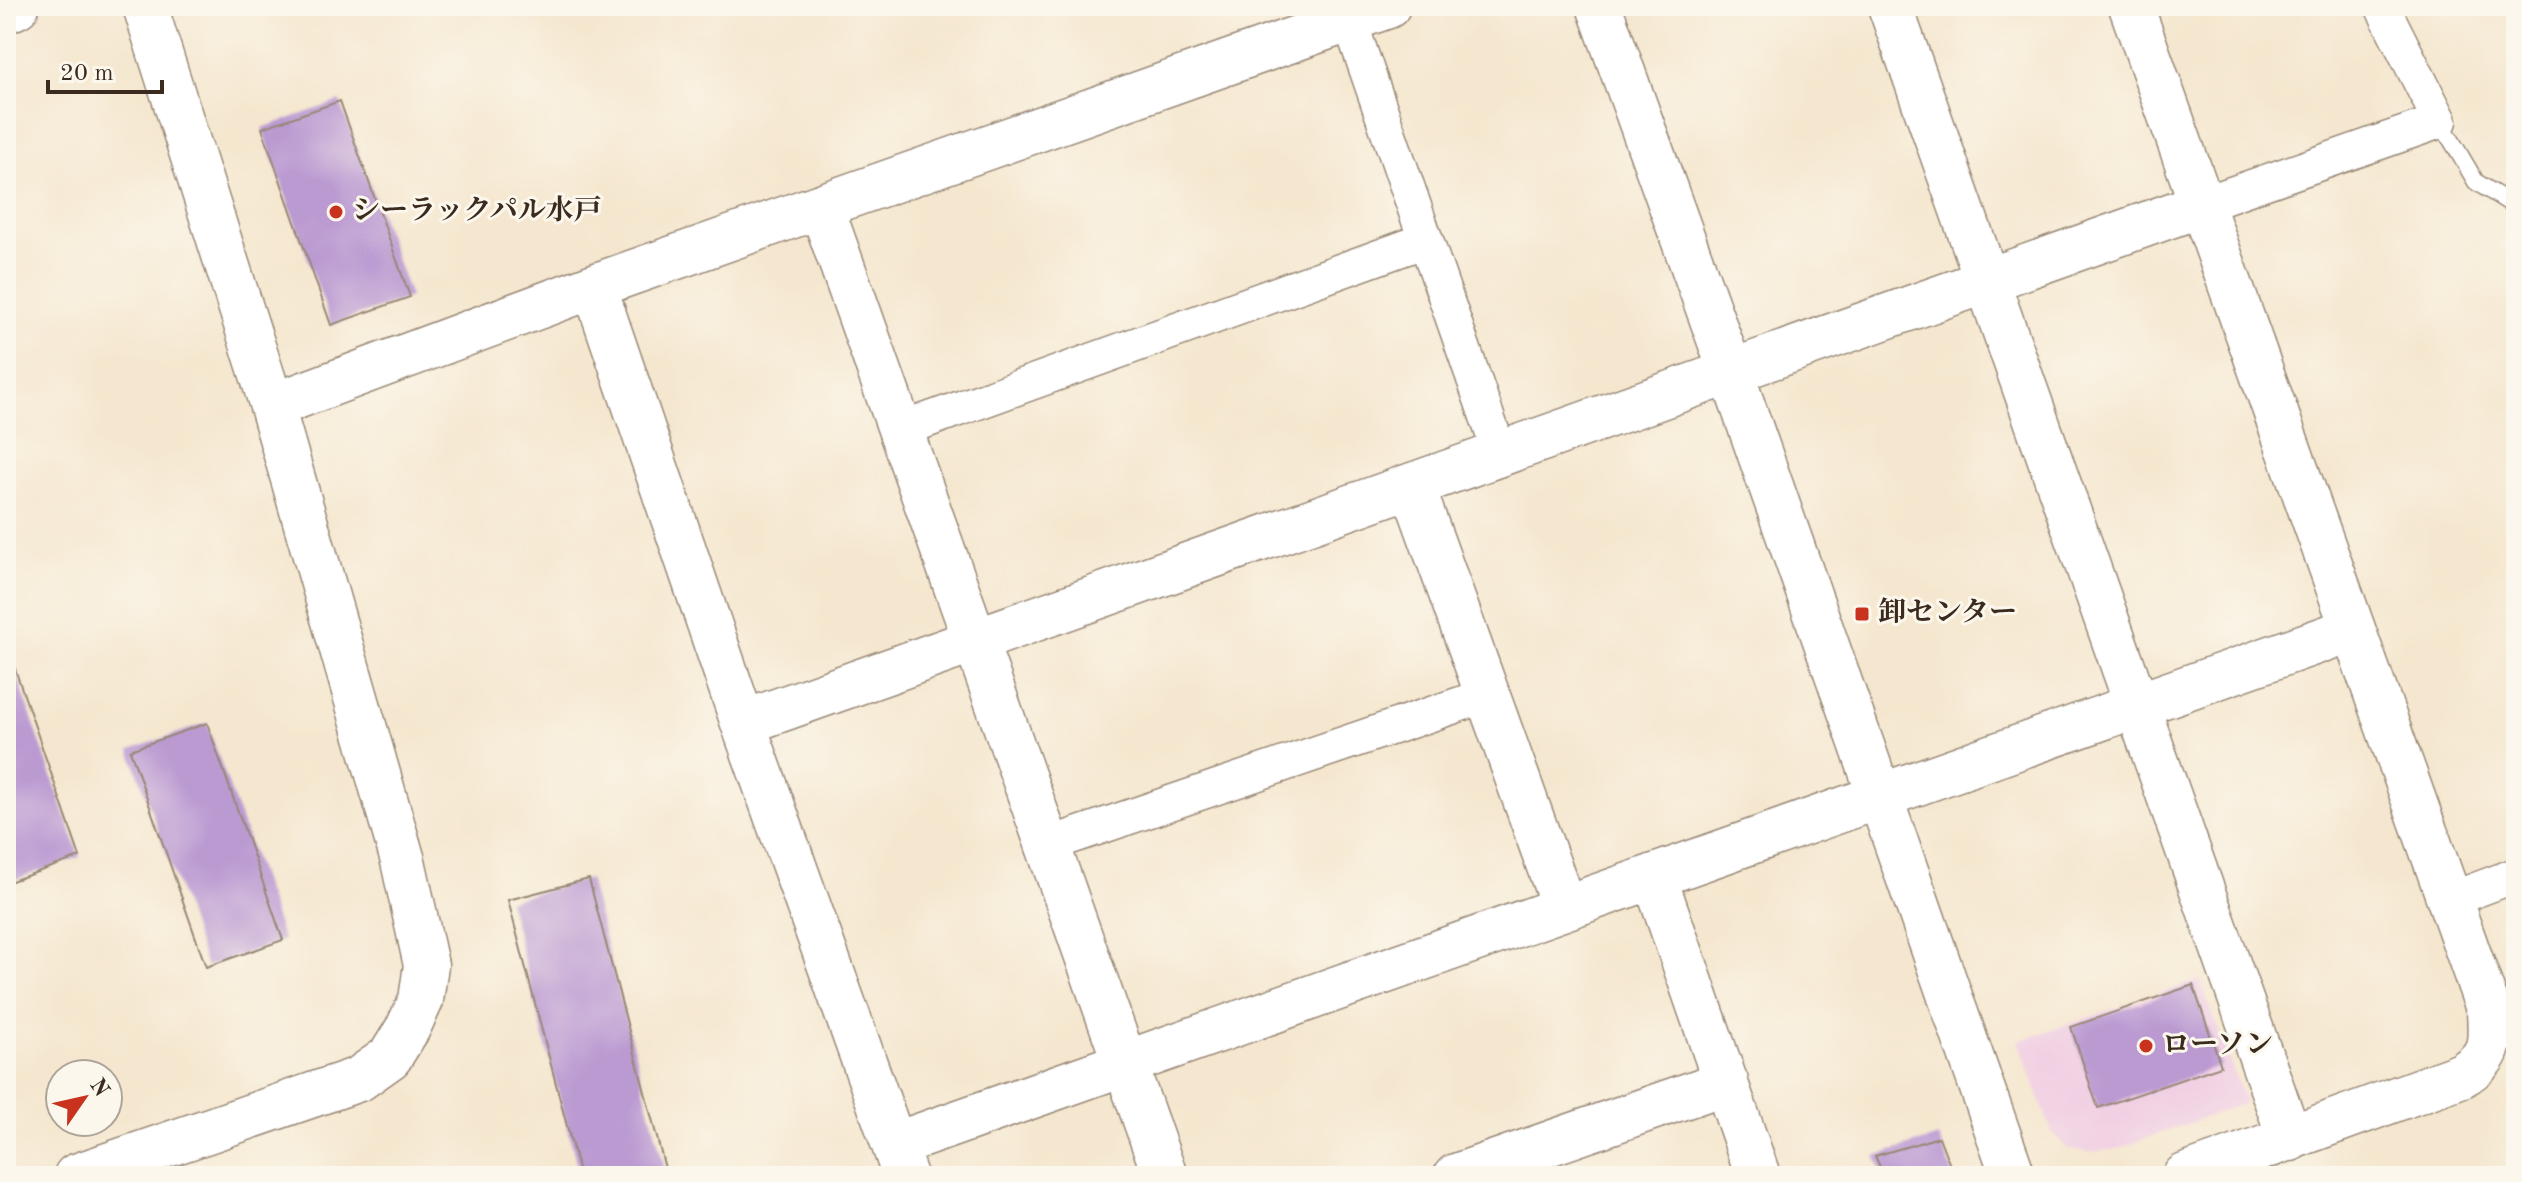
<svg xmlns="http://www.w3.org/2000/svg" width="2522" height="1182" font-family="'Old Standard TT','Noto Serif JP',serif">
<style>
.built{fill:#f1d0e3}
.building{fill:#bb9ad2}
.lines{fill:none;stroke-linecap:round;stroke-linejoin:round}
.lane-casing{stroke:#988876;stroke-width:19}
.street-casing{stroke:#988876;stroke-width:37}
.secondary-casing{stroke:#988876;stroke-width:47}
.primary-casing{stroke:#988876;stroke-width:47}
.lane{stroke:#fff;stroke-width:16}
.street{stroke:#fff;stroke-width:34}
.secondary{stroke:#fff;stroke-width:44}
.primary{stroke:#fff;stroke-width:44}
.poi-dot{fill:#c8321e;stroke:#fbf7ec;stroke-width:3}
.labels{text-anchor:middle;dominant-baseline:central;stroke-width:6;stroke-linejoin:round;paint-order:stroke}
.poi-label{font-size:28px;font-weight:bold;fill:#3b2a1e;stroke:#fbf7ec;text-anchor:start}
</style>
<rect width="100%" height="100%" fill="#fbf7ec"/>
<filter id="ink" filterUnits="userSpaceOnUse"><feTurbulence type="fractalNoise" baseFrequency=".0125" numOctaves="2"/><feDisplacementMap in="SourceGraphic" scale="16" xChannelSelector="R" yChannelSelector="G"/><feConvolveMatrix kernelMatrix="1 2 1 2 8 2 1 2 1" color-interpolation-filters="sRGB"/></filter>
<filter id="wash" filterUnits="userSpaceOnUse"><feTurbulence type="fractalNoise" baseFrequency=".006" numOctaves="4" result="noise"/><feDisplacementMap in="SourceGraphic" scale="32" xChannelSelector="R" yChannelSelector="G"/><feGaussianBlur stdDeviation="1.8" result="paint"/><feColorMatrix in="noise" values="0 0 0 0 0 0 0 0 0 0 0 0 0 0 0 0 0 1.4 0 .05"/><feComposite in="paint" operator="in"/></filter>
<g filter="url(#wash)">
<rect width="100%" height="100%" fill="#f5e7cf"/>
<path class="built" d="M2200,980l45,123 -128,46 -28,3 -21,-3 -16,-17 -34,-91z"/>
<g id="blocks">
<path class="building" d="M340,101l70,196 -79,28 -69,-197z
M6,643l74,214 -74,26z
M207,723l76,217 -77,27 -76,-217z
M589,879l78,297h-87l-72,-276z
M2193,985l28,81 -123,42 -27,-81z
M1939,1137l15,39h-70l-9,-20z"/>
</g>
</g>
<g filter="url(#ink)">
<use href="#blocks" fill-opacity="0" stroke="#988876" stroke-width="2"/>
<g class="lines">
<g class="lane-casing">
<path id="lane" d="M2440,121l36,61 40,25"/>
</g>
<g class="street-casing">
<path id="street" d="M1349,19l151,435
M2203,204l237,-83 -58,-115
M900,430l526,-190
M1047,845l440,-150
M2449,900l67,-25"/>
</g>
<g class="secondary-casing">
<path id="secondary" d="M1599,6l132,366 282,804
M1890,6l400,1133
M2131,6l358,1005c2,32 3,46 -27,64l-277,101
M821,206l344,970
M594,286l149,437 162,453
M272,406l322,-120 794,-280
M1412,485l152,423
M743,723l1460,-519
M1654,876l104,300
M894,1145l1459,-516
M76,1176l283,-97 31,-22 18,-29 13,-28 5,-35 -23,-104 -131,-455 -127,-400
M1456,1176l270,-94"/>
</g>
<g class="primary-casing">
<path id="primary" d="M6,11l11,-5"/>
</g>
<use href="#lane" class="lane"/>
<use href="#street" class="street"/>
<use href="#secondary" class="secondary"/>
<use href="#primary" class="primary"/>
</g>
</g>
<g class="poi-dot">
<circle cx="336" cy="212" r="8"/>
<rect x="1854" y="606" width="16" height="16" rx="4"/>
<circle cx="2146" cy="1046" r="8"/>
</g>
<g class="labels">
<g class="poi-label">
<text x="352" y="212">シーラックパル水戸</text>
<text x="1878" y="614">卸センター</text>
<text x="2162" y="1046">ローソン</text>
</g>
</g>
<rect width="2522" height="1182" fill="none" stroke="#fbf7ec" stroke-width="32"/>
<g transform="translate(84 1098) rotate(56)"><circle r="38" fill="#fbf7ec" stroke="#aea59a" stroke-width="2"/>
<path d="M0-6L14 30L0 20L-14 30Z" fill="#c8321e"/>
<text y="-12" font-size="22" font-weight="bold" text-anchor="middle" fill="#3b2a1e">N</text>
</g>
<path d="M48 80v12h114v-12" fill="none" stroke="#3b2a1e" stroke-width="4"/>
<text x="60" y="80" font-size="24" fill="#3b2a1e" stroke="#fbf7ec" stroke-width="6" paint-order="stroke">20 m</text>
</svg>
